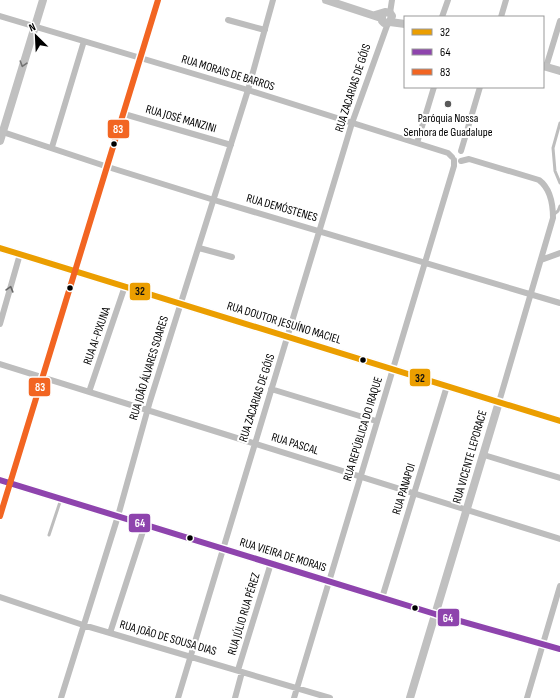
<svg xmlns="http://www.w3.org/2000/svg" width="560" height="698" font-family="'Sofia Sans Condensed',sans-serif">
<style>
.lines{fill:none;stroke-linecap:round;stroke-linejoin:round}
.lane{stroke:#bdbdbd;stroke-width:3}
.street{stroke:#bdbdbd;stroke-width:6}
.secondary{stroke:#c0c0c0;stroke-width:8}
.bus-1-casing{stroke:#fff;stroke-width:9}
.bus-2-casing{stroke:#fff;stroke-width:9}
.bus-3-casing{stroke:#fff;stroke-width:9}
.bus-1{stroke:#eb9e00;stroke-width:6}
.bus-2{stroke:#8e44ad;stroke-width:6}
.bus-3{stroke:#f26522;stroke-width:6}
.oneway{stroke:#737373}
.oneway2{stroke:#686868}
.poi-dot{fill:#595959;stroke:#fff;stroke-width:1.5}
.bus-dot{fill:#000;stroke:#fff;stroke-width:1.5}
.labels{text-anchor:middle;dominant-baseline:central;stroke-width:4;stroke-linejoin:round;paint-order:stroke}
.street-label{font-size:12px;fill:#000;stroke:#fff}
.poi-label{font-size:12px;fill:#000;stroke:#fff}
.line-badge{stroke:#fff;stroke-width:1.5}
.badge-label{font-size:11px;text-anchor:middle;font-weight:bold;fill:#fff}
.pale-badge-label{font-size:11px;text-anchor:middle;font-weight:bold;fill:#111}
</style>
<rect width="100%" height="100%" fill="#fff"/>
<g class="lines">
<path class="lane" d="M560,123l-7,25 2,23 5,12
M553,215l5,-4 2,-5
M49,535l12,-36"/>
<path class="street" d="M390,13l2,-13
M0,16l248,74 200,63 4,4
M442,17l6,-17
M501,17l5,-17
M228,20l37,10
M546,67l14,-46
M124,114l107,31
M0,131l108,36 106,33 346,103
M417,143l17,-56
M52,147l32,-106
M461,151l19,-64
M461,161l8,-2 70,21c12,9 14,24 14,38l-54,184
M199,248l33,9
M541,260l19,-7
M0,324l20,-70
M0,364l560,175
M271,389l105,32
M89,392l36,-106
M484,455l76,23
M0,516l158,-516
M0,597l83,28 247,73
M382,598l65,-212
M110,633l35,-108
M238,670l33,-107
M61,698l57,-182 32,-115 98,-311 25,-90
M178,698l174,-575 36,-100
M235,698l7,-26
M294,698l160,-532v-6
M527,698l33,-112"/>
<path class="secondary" d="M326,0l55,18
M375,15l10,-3 5,1 2,3 -2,6 -6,1 -2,-2v-7
M390,22l15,2
M543,66l17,5
M0,141l43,-141
M0,248l560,173
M0,480l435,134 125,35
M410,698l89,-296"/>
<g class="bus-1-casing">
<path id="bus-1" d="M0,248l560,173"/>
</g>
<g class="bus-2-casing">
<path id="bus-2" d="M0,480l435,134 125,35"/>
</g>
<g class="bus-3-casing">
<path id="bus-3" d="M0,516l158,-516"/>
</g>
<use href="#bus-1" class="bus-1"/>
<use href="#bus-2" class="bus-2"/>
<use href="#bus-3" class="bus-3"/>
</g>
<defs><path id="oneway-chevron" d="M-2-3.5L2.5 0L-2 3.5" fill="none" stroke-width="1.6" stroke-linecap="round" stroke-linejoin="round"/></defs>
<use class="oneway" href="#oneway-chevron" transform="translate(23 64) rotate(107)"/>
<use class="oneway2" href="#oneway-chevron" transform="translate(10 289) rotate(-74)"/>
<circle class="poi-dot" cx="448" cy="104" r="4"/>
<g class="bus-dot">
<circle cx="114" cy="144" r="3.5"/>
<circle cx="70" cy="288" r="3.5"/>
<circle cx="363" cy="360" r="3.5"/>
<circle cx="190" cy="538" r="3.5"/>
<circle cx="415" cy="608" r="3.5"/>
</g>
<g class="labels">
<g class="street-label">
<text transform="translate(228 73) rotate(17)">RUA MORAIS DE BARROS</text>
<text transform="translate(353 88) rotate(-72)">RUA ZACARIAS DE GÓIS</text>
<text transform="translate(181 119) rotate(16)">RUA JOSÉ MANZINI</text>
<text transform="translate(282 208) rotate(16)">RUA DEMÓSTENES</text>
<text transform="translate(284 323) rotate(17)">RUA DOUTOR JESUÍNO MACIEL</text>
<text transform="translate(97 336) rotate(-71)">RUA AI-PIXUNA</text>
<text transform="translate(149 368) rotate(-73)">RUA JOÃO ÁLVARES SOARES</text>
<text transform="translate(257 398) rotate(-72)">RUA ZACARIAS DE GÓIS</text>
<text transform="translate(363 429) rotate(-73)">RUA REPÚBLICA DO IRAQUE</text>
<text transform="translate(295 444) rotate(17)">RUA PASCAL</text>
<text transform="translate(470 457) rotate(-74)">RUA VICENTE LEPORACE</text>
<text transform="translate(404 489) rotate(-73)">RUA PANAPOI</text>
<text transform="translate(283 555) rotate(17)">RUA VIEIRA DE MORAIS</text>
<text transform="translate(244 614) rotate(-73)">RUA JÚLIO RUA PÉREZ</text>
<text transform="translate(168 638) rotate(16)">RUA JOÃO DE SOUSA DIAS</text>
</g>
<g class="poi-label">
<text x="448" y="118">Paróquia Nossa<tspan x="448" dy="14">Senhora de Guadalupe</tspan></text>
</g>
</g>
<g class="line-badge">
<rect x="107" y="119" width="23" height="20" rx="4" fill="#f26522"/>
<rect x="129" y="282" width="22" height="19" rx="4" fill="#eb9e00"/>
<rect x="409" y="368" width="22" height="19" rx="4" fill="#eb9e00"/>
<rect x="28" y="377" width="23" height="20" rx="4" fill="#f26522"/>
<rect x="128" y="513" width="23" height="20" rx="4" fill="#8e44ad"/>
<rect x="437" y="608" width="23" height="19" rx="4" fill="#8e44ad"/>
</g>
<g class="badge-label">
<text x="118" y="133">83</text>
<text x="40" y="391">83</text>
<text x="140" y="527">64</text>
<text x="448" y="622">64</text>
</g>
<g class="pale-badge-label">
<text x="140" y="295">32</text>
<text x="420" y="382">32</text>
</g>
<rect x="404" y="16" width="140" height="72" fill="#ffffff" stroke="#999999"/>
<rect x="412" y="29" width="20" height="6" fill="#eb9e00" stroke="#999999"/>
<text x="440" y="36" font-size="12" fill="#000000">32</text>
<rect x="412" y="49" width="20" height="6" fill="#8e44ad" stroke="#999999"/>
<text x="440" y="56" font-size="12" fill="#000000">64</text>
<rect x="412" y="69" width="20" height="6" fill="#f26522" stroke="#999999"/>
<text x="440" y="76" font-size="12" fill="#000000">83</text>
<g transform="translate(36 36) rotate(336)" stroke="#ffffff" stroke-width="3" paint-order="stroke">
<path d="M0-3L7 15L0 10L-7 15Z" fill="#000000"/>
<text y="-6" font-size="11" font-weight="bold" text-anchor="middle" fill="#000000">N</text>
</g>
</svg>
